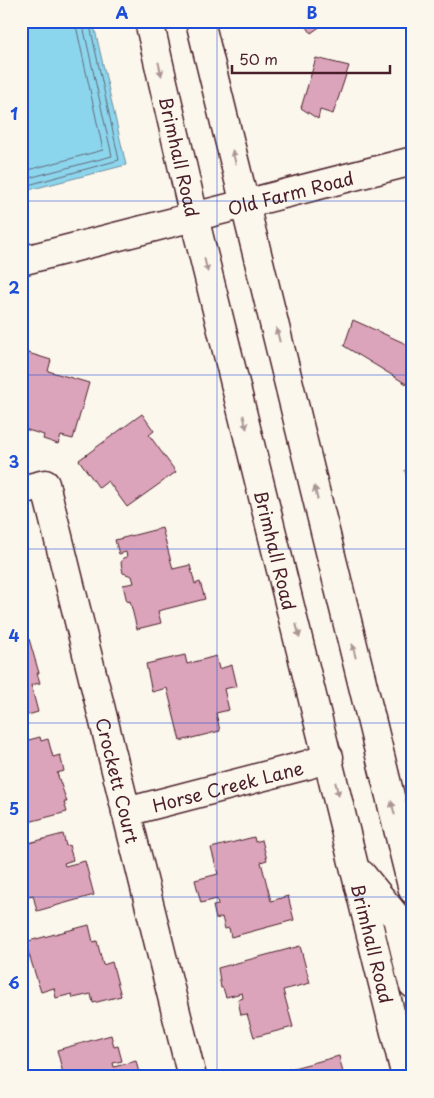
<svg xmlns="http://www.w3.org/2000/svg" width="434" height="1098" font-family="'Playpen Sans',sans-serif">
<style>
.water{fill:#8cd6ed;stroke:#728d9f}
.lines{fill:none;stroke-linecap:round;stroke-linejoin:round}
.shore{stroke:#646879;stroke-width:1}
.building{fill:#dba4ba;stroke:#4a1f2b}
.minor-casing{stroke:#4a1f2b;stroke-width:31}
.minor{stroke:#fbf7ec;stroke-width:28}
.oneway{fill:#ab9695}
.grid{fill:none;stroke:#1d4ed8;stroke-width:1;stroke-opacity:0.55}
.labels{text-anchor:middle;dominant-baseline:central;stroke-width:5;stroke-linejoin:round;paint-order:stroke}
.street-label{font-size:18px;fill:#4a1f2b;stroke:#fbf7ec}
.neatline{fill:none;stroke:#1d4ed8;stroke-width:2}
.grid-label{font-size:16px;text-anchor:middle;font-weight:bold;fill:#1d4ed8}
</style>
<rect width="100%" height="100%" fill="#fbf7ec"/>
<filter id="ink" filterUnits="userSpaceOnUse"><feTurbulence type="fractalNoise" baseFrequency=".02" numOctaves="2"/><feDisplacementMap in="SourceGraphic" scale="10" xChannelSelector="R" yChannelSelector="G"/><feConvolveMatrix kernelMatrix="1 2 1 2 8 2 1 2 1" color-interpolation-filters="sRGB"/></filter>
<g filter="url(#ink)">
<path class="water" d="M21,21h72l33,144 -105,27z"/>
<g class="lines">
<path class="shore" d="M21,172l82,-22 -28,-129
M21,180l91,-24 -30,-135
M21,187l98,-27 -30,-139"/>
</g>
<path class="building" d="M303,21h25l-17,12z
M316,58l33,8 -16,48 -13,-4 -2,9 -17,-11z
M353,320l60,27v41l-69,-42z
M25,352l26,8 -3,11 41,12 -16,56 -12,-3 -3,8 -15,-5 1,-4 -23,-7v-65z
M142,414l12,17 -5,4 27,37 -49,35 -19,-26 -9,7 -20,-28z
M413,468v29h-1l-7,-27z
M162,528l11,41 17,-4 5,19 5,-2 5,17 -47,12 3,12 -24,6 -7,-28 -3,1 -4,-17 11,-2 -2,-7 -9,-3 -2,-10 2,-5 4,-1 -1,-5 -7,2 -4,-14z
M29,639l10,34h-2l3,10 -9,2 7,27 -17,5v-75z
M185,655l2,9 29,-8 3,13 13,-4 5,21 -13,3 5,21 -13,3 4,18 -40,10 -13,-53 -15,4 -6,-28z
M40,737l1,4 7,-2 5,18 7,-2 4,16 -7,2 10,29h-3l3,10 -46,12v-82z
M63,834l3,12 3,-1 4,15 -9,3 1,3 20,-5 9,34 -57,16 -4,-16 -12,3v-53z
M254,837l1,5 7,-2 5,20 -6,2 10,39 17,-5 6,24 -63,17 -2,-9 -4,1 -3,-12 -6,2 -3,-13 5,-1 -1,-6 -16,4 -6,-23 23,-6 -7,-26z
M89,925l4,17 4,-1 6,24 9,-3 9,34 -28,7 -2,-9 -18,4 -1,-4 -16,4 -2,-10 -13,4 -16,-50z
M300,946l10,37 -27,7 10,37 -39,10 -7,-23 -6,1 -3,-15 5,-2 -1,-5 -16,4 -3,-9h-2l-3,-20z
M111,1035l3,12 4,-1 4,15 -9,2 1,4 22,-6 4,16h-76l-7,-27z
M339,1056l5,21h-81v-1z"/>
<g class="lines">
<g class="minor-casing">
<g id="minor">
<path id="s1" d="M149,21l45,196 212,860"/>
<path d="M200,21l213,869"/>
<path id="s2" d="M21,261l392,-100"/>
<path id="s3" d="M21,490l24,-6 147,593"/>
<path id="s4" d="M126,812l181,-47 22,-8"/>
<path d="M362,875l35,43 16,66"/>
</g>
</g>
<use href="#minor" class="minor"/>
</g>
<defs><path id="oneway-solid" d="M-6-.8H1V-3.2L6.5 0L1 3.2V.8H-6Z" transform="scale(1.25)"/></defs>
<g class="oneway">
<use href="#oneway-solid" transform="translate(160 69) rotate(77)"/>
<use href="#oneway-solid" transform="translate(234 157) rotate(-104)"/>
<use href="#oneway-solid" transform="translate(206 265) rotate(76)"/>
<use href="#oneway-solid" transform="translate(278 335) rotate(-104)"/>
<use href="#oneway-solid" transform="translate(245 422) rotate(76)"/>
<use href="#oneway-solid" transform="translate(316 493) rotate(-104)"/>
<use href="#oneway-solid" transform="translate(298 631) rotate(76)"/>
<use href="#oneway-solid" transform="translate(354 651) rotate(-104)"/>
<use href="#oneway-solid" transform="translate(337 789) rotate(76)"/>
<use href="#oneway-solid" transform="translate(393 808) rotate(-104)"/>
</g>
</g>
<path class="grid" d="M217,21v1056M21,201h392M21,375h392M21,549h392M21,723h392M21,897h392"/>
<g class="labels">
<g class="street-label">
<text stroke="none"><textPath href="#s1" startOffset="139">Brimhall Road</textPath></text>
<text stroke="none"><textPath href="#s2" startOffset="278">Old Farm Road</textPath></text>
<text stroke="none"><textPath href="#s1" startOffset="544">Brimhall Road</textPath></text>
<text stroke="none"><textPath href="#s3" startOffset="330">Crockett Court</textPath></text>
<text stroke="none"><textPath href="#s4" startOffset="105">Horse Creek Lane</textPath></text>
<text stroke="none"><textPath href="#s1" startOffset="949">Brimhall Road</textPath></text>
</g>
</g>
<rect width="434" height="1098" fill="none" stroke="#fbf7ec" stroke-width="55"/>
<path d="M232 65v8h158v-8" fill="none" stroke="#4a1f2b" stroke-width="2.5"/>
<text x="239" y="65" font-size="15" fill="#4a1f2b" stroke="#fbf7ec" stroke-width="4" paint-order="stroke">50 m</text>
<rect x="28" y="28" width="378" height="1042" class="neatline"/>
<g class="grid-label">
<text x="122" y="19">A</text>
<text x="312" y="19">B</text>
<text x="14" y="120">1</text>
<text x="14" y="294">2</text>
<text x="14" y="468">3</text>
<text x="14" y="642">4</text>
<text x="14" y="815">5</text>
<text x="14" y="989">6</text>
</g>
</svg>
